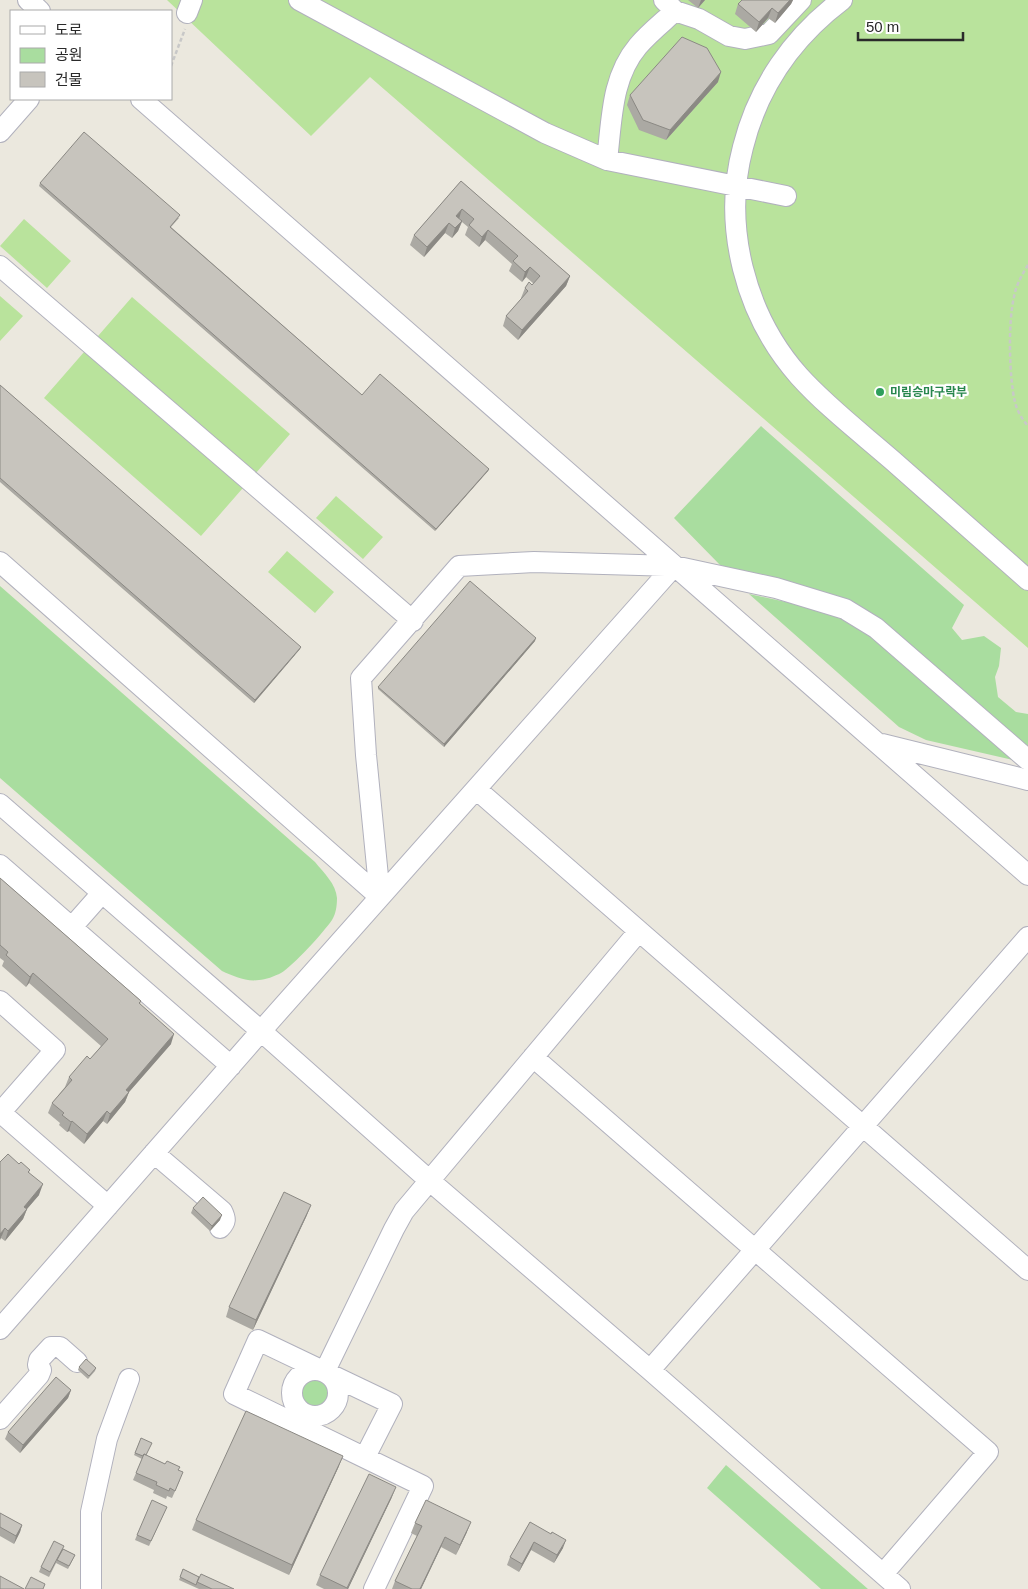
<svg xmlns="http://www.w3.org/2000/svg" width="1028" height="1589" font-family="Helvetica,'Noto Sans KR',sans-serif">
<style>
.green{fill:#a9dd9f}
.pitch{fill:#b9e39c}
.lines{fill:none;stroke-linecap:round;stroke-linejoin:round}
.minor-casing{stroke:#b1b1bd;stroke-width:22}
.path{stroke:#c8c8c8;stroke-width:2.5;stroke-dasharray:4 2.5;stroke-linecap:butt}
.minor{stroke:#fff;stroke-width:20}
.wall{fill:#aba9a3}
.shaded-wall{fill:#8b8984}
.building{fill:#c7c4bd;stroke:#8b8984}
.leisure-dot{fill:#2e9e5b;stroke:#fff;stroke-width:2}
.labels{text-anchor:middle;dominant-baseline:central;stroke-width:4.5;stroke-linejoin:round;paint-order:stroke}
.leisure-label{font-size:12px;font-weight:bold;fill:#27864d;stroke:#fff;text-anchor:start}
</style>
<rect width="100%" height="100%" fill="#ebe8de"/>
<path class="green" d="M761,426l203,179 -12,23 10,12 22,-4 17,12 -2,18 -4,11 3,20 18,15 12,2v33l-90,-78 -94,-66 -124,-38 -46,-47z
M0,586l315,276c9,11 21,22 22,36 0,7 -1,16 -5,22 -9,13 -39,46 -51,53 -6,3 -16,7 -22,7 -13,2 -26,-4 -37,-9l-222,-193z
M749,594l88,19 32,18 144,129 -87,-20 -27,-13z
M300 1394a15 15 0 1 1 30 0a15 15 0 1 1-30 0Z
M726,1465l142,124h-47l-114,-101z"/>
<path class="pitch" d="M167,0h861v648l-658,-571 -59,59z
M24,219l47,42 -24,27 -47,-42z
M0,296l23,20 -23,25z
M132,297l158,137 -89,102 -157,-138z
M336,496l47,41 -20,22 -47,-41z
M287,551l47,41 -19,21 -47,-41z"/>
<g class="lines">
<g class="minor-casing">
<path id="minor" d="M28,0l12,11
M299,0l246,133 62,27c5,-40 4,-82 31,-114 11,-13 25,-24 37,-35
M664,0l11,11 24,8 30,17 16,3 24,-5 32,-34
M842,0c-49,37 -84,87 -99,147 -21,79 2,168 56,229 28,31 62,57 93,84 45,40 91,80 136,120
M187,13l5,-13
M141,99l887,776
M0,132l29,-33
M607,160l179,36
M0,266l413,355
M0,562l380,335
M674,566l-413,465 169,150 220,189 250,219
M882,744l146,36
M476,789l552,481
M0,804l261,227 -261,298
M0,865l231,201
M380,897l-14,-142 -5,-77 98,-112 75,-4 140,4 102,22 69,21 31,19 152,132
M72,927l30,-34
M0,1001l55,49 -55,63
M533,1057l455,395 -105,122
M0,1112l108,94
M154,1153l68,58c4,8 4,11 -2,17
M292 1393a23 23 0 1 1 46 0a23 23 0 1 1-46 0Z
M650,1370l378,-433
M325,1371l69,-142 10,-18 235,-280
M0,1419l39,-44 2,-5 -3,-5 1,-5 12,-13h9l17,15
M365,1457l27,-53 -134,-64 -24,54 189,92 -49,103
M91,1589v-77l16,-73 22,-60"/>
</g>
<path class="path" d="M171,66l14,-37
M1028,265c-6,10 -12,20 -14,32 -6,24 -5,81 1,105 2,9 7,17 13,24"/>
<use href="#minor" class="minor"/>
</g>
<path class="wall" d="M688,0h17l-7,8z
M742,0h51l-2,4 -16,19 -7,-5 -12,14 -21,-18 3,-10z
M718,82l-52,58 -27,-10 -12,-25 3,-10z
M461,181l109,95 -4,10 -48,54 -15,-14 3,-10 16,-18h-1l4,-10 7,-3 2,-1 -8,-7 -4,5 -13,-11 3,-7 -27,-24 -6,7 -14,-12 3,-8 -6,-5 -4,9 -6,7 -7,-5 -21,24 -14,-12 4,-10z
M40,183l139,35 -8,9 191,168 127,74 -1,2 -53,60 -396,-345z
M0,385l300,264 -46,54 -254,-221z
M535,641l-91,106 -66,-58v-2z
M0,878l141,123 -1,3 31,40 -42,48 -4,10 -18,22 -4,-3 -19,23 -15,-13 -2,1 -8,-7 1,-2 -12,-10 4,-10 13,-16 4,-10 21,-18 11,-13 -72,-63 -3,4 -24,-21 2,-5 -4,-3z
M19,1164l11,6 -1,2 10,23 -12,14 -4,10 -18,22 -4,-3z
M193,1208l27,12 -10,11 -19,-18z
M307,1215l-54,115 -27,-13 3,-10z
M79,1367l17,1 -1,3 -7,8 -10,-9z
M71,1390l-3,8 -48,55 -15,-14 3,-7z
M141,1438l5,17 32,15 2,10 -8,18 -5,-2 -1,3 -13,-6 1,-3 -21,-10 9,-21 -8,-4z
M339,1466l-50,109 -97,-45 4,-10z
M392,1497l-44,92h-24l-8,-4 4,-10z
M167,1507l-18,39 -14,-6 2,-5z
M0,1513l22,12 -2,7 -6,12 -14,-8z
M530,1522l33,26 -9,15 -23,-13 -12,22 -12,-7 3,-8z
M415,1523l52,9 -11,23 -15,-8 -20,42h-29l3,-8 22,-45 -6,-3z
M63,1549l12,6 -7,14 -12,-6 -7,14 -10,-5 2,-5z
M183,1569l16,8 35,12h-35l-20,-9z"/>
<path class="shaded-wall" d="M701,0h4l-7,8z
M790,0h3l-2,4 -16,19 3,-10z
M772,8l-4,10 -12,14 3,-10z
M721,72l-3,10 -52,58 4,-10z
M462,209l-3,10 -7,7 4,-10z
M462,221l-4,10 -6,7 3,-10z
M449,223l-4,10 -21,24 3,-10z
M488,230l-3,10 -6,7 3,-10z
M530,267l-4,10 -4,5 3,-10z
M570,276l-4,10 -48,54 4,-10z
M489,469l-1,2 -53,60 1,-2z
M536,638l-1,3 -91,106v-3z
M301,647l-1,2 -46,54 1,-3z
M33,973l-4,10 -3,4 4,-10z
M174,1034l-3,10 -49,56 4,-10z
M129,1092l-4,10 -18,22 3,-10z
M107,1111l-4,10 -19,23 3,-10z
M72,1121l-3,10 -2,1 4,-10z
M43,1184l-4,11 -19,22 4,-10z
M311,1205l-4,10 -54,115 3,-10z
M27,1209l-4,10 -18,22 3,-10z
M222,1215l-2,5 -10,11 2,-5z
M5,1228l-4,10 -1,2v-6z
M71,1390l-3,8 -48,55 3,-8z
M343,1456l-4,10 -50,109 3,-10z
M396,1487l-4,10 -44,92h-1z
M471,1522l-4,10 -11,23 4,-10z
M22,1525l-2,7 -6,12 2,-8z
M445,1537l-4,10 -20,42h-1z
M566,1540l-3,8 -9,15 3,-8z
M534,1542l-3,8 -12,22 3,-8z"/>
<path class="building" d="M742,0h48l-12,13 -6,-5 -13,14 -21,-18z
M682,37l25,11 14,24 -51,58 -27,-10 -13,-25z
M84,132l96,83 -10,12 192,168 18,-21 109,95 -53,60 -396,-346z
M461,181l109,95 -48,54 -16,-14 22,-25 -3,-3 4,-6 3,3 8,-9 -10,-9 -5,5 -12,-11 5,-5 -30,-26 -6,7 -13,-12 5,-6 -12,-10 -6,7 6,5 -7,7 -6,-5 -22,24 -13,-12z
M0,385l301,262 -46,53 -255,-222z
M470,581l66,57 -92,106 -66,-57z
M0,878l141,123 -2,2 35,31 -48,56 3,2 -19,22 -3,-3 -20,23 -15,-13 -1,1 -9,-7 2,-2 -12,-10 20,-23 -3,-3 18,-21 3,3 18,-20 -75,-66 -3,4 -24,-22 2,-3 -8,-7z
M8,1154l11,10 2,-2 9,8 -2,2 15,12 -19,23 3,2 -19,22 -3,-3 -5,6v-72z
M284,1192l27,13 -55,115 -27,-13z
M203,1197l19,18 -10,11 -19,-18z
M86,1359l10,9 -7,8 -10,-9z
M56,1377l15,13 -48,55 -15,-13z
M246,1411l97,45 -51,109 -96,-45z
M141,1438l11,5 -6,12 -2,-1 -1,2 -8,-3z
M144,1454l21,10 2,-3 13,6 -2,3 5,2 -8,19 -5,-3 -1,3 -13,-6 1,-3 -21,-9z
M369,1474l27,13 -49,101 -27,-13z
M152,1500l15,7 -16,34 -14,-6z
M426,1500l45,22 -11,23 -15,-8 -25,52h-8l-17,-8 27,-55 -7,-3z
M0,1513l22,12 -6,11 -16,-9z
M530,1522l21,12 1,-2 14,8 -9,15 -23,-13 -12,22 -12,-7z
M54,1541l10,5 -14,26 -9,-5z
M63,1549l12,6 -6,11 -12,-6z
M183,1569l16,8 -3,8 -16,-8z
M201,1574l33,15h-22l-15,-7z
M0,1576l24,13h-24z
M31,1577l14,7 -2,5h-18z"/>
<circle class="leisure-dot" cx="880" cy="392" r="5"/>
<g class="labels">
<g class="leisure-label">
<text x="890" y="392">미림승마구락부</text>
</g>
</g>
<rect x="10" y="10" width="162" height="90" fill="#ffffff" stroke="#aaaaaa"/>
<rect x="20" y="26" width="25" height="8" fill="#ffffff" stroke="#aaaaaa"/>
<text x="55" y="35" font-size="15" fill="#2a2a2a">도로</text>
<rect x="20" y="48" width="25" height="15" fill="#a9dd9f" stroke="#aaaaaa"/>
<text x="55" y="60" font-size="15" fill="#2a2a2a">공원</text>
<rect x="20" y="72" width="25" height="15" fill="#c7c4bd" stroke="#aaaaaa"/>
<text x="55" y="85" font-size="15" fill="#2a2a2a">건물</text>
<path d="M858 32v8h105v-8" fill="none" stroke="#2a2a2a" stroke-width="2.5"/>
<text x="866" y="32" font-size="15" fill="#2a2a2a" stroke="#ffffff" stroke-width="4" paint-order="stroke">50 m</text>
</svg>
